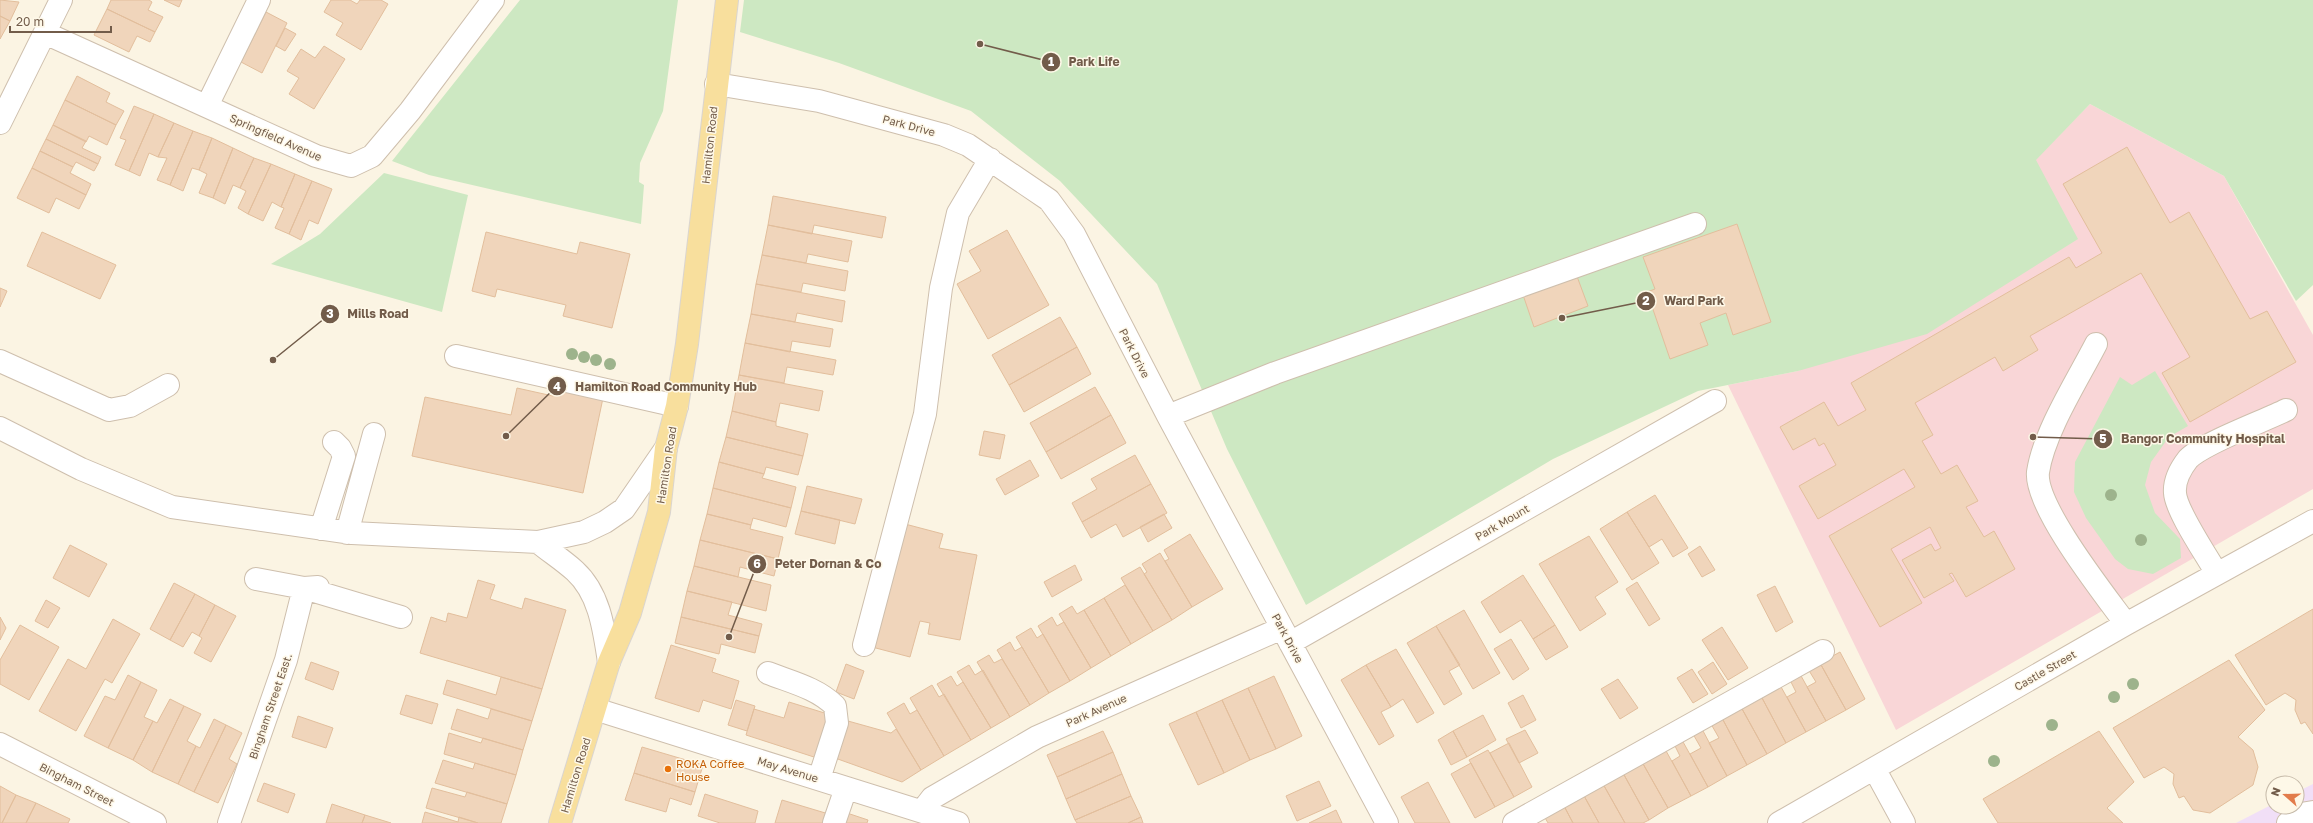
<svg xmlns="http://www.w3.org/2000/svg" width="2313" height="823" font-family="'Golos Text',sans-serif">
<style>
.education{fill:#f1dff7}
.medical{fill:#f9d6d7}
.green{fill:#cde8c2}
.building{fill:#f0d5bb;stroke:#e2be9c}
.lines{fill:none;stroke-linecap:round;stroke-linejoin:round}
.minor-casing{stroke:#cebfad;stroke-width:24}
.major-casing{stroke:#dad5d0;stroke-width:24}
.minor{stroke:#fff;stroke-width:22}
.major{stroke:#f8df9d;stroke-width:22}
.tree{fill:#9db38c}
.food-dot{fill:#e8710a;stroke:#fef8e8;stroke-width:1.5}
.labels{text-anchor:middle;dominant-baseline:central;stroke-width:3;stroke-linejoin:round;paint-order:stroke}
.street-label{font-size:11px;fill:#725c4a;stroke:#fef8e8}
.food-label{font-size:11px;fill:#c56008;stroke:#fef8e8;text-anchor:start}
.leader{fill:none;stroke:#725c4a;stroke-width:1.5}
.callout-dot{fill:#725c4a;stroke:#fef8e8;stroke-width:1.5}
.mark-label{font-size:12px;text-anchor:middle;font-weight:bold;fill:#fff}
.callout-label{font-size:12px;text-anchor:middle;font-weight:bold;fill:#725c4a;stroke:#fef8e8;stroke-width:3;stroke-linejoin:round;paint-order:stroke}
</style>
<rect width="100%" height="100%" fill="#fbf4e3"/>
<path class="education" d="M2313,784v39h-77l37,-19v3h24v-15z"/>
<path class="medical" d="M2090,104l134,72 89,159v154l-417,241 -168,-345 70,-14 279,-132 -42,-79z"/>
<path class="green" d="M520,0h158l-15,111 -23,52 -1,19 5,3 -3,39 -212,-49 -37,-14z
M744,0h1569v285l-17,16 -72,-125 -134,-72 -54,56 42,79 -151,95 -129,37 -100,20 -145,68 -247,146 -79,-156 -70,-165 -97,-103 -89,-70 -132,-48 -99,-31z
M384,173l84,22 -26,117 -171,-48 49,-30z
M2155,371l33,55 -19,11 -18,25 -6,23 10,28 25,26 1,19 -28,16 -25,-5 -13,-10 -29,-41 -12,-26 1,-30 45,-85 12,8z"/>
<path class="building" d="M0,0l19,2 -9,19 -10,-5z
M111,0h38l3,2 -4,8 15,7 -8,15 -48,-23z
M164,0h18l-3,7z
M331,0h19l7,4 3,-4h21l7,4 -27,46 -25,-15 7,-12 -19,-11z
M107,9l48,23 -5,10 -13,-6 -8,16 -35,-17z
M266,12l21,11 -25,50 -21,-11z
M0,16l10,5 -10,18z
M285,28l11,6 -11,17 -9,-5z
M324,46l21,13 -31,50 -25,-15 10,-16 -12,-7 14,-22 14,9z
M77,76l33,17 -4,9 18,9 -8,14 -51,-25z
M65,100l51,25 -9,20 -18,-9 -3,6 -33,-17z
M134,106l20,8 -25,57 -14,-6 11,-25 -6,-2z
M154,114l20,9 -16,34 -9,-4 -9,23 -11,-5z
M174,123l19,8 -23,54 -13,-5 10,-22 -9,-1z
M53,125l33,16 -4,7 19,9 -3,7 -52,-25z
M193,131l19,7 -13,32 -7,-2 -9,23 -13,-6z
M212,138l21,10 -20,50 -14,-5 8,-19 -8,-4z
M46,139l52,25 -4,7 -18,-9 -3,5 -33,-16z
M2127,147l43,76 19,-11 61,107 17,-8 29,51 -106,60 -28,-49 28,-16 -49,-84 -111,63 8,14 -35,21 -8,-14 -80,46 18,32 -11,6 19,33 16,-9 21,36 -12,6 18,30 10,-6 21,38 -49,28 -14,-24 -3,1 5,7 -30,17 -22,-38 29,-16 4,7 6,-3 -11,-21 -39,22 31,54 -42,24 -51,-91 86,-49 -11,-18 -86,50 -19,-33 37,-21 -12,-22 -5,3 -4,-8 -22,12 -13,-23 44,-25 14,24 28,-16 -15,-27 218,-126 7,11 26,-15 -39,-69z
M233,148l21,10 -14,30 -7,-3 -8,19 -12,-6z
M40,151l33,16 -3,6 21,11 -5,11 -54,-27z
M254,158l17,6 -23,50 -10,-6 8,-17 -6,-3z
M271,164l24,10 -14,33 -9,-5 -9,19 -15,-7z
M32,168l54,27 -7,14 -23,-11 -7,15 -32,-15z
M295,174l17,7 -23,53 -14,-6 9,-20 -3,-1z
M312,181l20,8 -14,35 -9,-4 -8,20 -12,-6z
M773,196l113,21 -4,21 -68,-13 -2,9 -44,-9z
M1737,224l34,98 -38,13 -7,-22 -26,10 8,22 -38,14 -23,-67 8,-3 -12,-32z
M768,225l84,16 -4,21 -40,-8 -2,9 -44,-8z
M1007,230l42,75 -61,34 -31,-55 24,-13 -12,-20z
M42,232l74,33 -16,34 -73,-33z
M486,232l91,22 3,-12 50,12 -18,74 -49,-12 3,-11 -69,-16 -2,8 -23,-6z
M762,255l86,16 -3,20 -42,-8 -2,9 -45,-8z
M1575,271l13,35 -54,21 -13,-38z
M756,284l89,17 -3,21 -45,-9 -2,9 -44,-8z
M0,288l7,3 -7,16z
M751,314l82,15 -3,18 -38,-6 -2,11 -45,-9z
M1060,317l17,30 -68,38 -17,-30z
M745,343l91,17 -3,15 -46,-8 -3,16 -45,-8z
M1077,347l14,27 -67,38 -15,-27z
M739,375l84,16 -4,20 -39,-8 -4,19 -44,-11z
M1095,387l16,28 -65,37 -16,-29z
M517,388l36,8 2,-8 48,10 -20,95 -171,-37 13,-59 86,18z
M732,411l44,11v4l32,8 -5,22 -77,-19z
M1111,415l15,28 -65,36 -15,-27z
M984,431l21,4 -5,24 -21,-4z
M726,437l77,19 -5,19 -32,-8 -2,7 -45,-12z
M1135,455l16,29 -69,38 -10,-19 25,-14 -6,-10z
M1030,460l9,16 -34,19 -9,-16z
M719,462l45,12 -2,4 34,9 -5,21 -78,-20z
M1151,484l16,29 -44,24 -7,-13 -25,14 -9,-16z
M807,486l55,13 -7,25 -54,-13z
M713,488l78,20 -5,19 -33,-9 -2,7 -44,-11z
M1655,495l33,53 -15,9 -11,-18 -13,8 -22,-35z
M801,511l39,9 -5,24 -40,-10z
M1627,512l32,51 -27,17 -32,-51z
M707,514l44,11 -1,4 33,8 -5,22 -78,-19z
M1164,514l8,14 -24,14 -8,-15z
M905,524l38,10 -4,14 38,7 -17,85 -32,-6 2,-11 -10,-2 -10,36 -38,-10z
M1190,534l33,55 -31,18 -27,-46 4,-2 -5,-9z
M1589,536l29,46 -23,15 11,17 -26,17 -41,-67z
M700,540l78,19 -4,17 -34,-9 -2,10 -44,-11z
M70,545l37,19 -18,33 -36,-19z
M1700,546l15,24 -13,7 -14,-23z
M1160,553l32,54 -20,13 -28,-46 3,-2 -5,-8z
M1075,565l7,15 -30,17 -8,-15z
M694,566l77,19 -5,26 -79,-20z
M1140,567l32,53 -19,11 -32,-53z
M1523,575l32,50 -22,14 -12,-19 -21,13 -19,-31z
M478,580l17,5 -5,14 32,10 3,-11 41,12 -24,79 -122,-36 11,-36 15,5 2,-9 19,5z
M1637,582l23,37 -11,7 -23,-37z
M174,583l21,11 -25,46 -20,-11z
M1125,585l28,46 -22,13 -27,-46z
M1775,586l18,36 -17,10 -19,-37z
M687,591l45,11 -4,13 34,9 -3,12 -78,-19z
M195,594l20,11 -16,31 -7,-4 -9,15 -13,-7z
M1104,598l27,46 -20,12 -27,-46z
M46,600l14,8 -12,20 -13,-7z
M215,605l21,11 -25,46 -17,-9 8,-15 -3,-2z
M1072,606l5,8 7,-4 27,46 -20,12 -32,-54z
M2313,609v125l-8,-12 -4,2 -6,-14 1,-10 -11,-7 -19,12 -31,-50z
M1464,610l36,63 -27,16 -37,-63z
M0,617l6,11 -6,12z
M681,617l78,19 -4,17 -34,-9 -2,10 -44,-11z
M1052,617l5,9 7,-4 27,46 -21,13 -32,-55z
M113,619l27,15 -28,49 -7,-4 -29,52 -37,-20 29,-52 18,10z
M20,625l39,22 -30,53 -29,-16v-24z
M1555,625l13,22 -22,13 -13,-21z
M1436,626l24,39 -11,6 13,23 -18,11 -37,-62z
M1722,627l26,41 -20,12 -26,-40z
M1031,628l6,10 6,-4 27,47 -21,12 -33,-56z
M1511,639l18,30 -16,11 -19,-31z
M1010,642l5,9 7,-4 27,46 -19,12 -33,-55z
M671,645l45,14 -4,13 27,9 -8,28 -28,-9 -4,12 -44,-14z
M1396,649l38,64 -17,10 -14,-24 -12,8 -25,-42z
M1840,652l25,47 -19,11 -26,-47z
M989,655l5,8 8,-4 28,46 -20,12 -33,-55z
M2229,660l36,50 -27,27 15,13 5,17 -5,18 -43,28 -17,-3 -9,-14 -5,2 -6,-14 1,-10 -10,-7 -20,11 -31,-50z
M311,662l28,10 -6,18 -28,-11z
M1713,662l14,22 -15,10 -14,-22z
M1820,663l26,47 -20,11 -19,-34 9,-5 -8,-13z
M846,664l18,7 -10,28 -18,-7z
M969,665l6,10 8,-5 27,47 -19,11 -34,-56z
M1366,665l25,42 -10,5 13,24 -15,9 -38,-65z
M1692,669l16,25 -15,9 -16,-25z
M1800,674l26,47 -20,11 -19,-35 9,-5 -6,-12z
M128,675l13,7 -33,66 -24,-12 21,-40 10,4z
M951,676l6,10 6,-4 28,46 -20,12 -34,-56z
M1274,676l28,60 -26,13 -28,-61z
M501,677l41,12 -10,32 -89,-27 4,-14 49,15z
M1618,679l20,29 -18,11 -19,-30z
M141,682l16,8 -13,27 9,4 -20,39 -25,-12z
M932,685l7,12 5,-3 27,46 -27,16 -34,-58z
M1780,685l26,47 -20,11 -25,-47z
M1248,688l28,61 -26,11 -28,-60z
M406,695l32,9 -6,20 -32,-10z
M1523,695l13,25 -15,8 -13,-25z
M1761,696l25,47 -19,11 -26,-47z
M170,699l14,7 -32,66 -19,-12 20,-39 4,2z
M736,700l19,6 -8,25 -19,-6z
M1222,700l28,60 -26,13 -28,-61z
M789,702l42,13 -14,43 -71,-23 8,-26 30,9z
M904,703l6,11 7,-4 27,46 -23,14 -34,-57z
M184,706l17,8 -14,27 9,5 -18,38 -26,-12z
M1741,707l26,47 -20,11 -25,-47z
M457,709l31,10 3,-10 41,12 -9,29 -72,-21z
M1196,712l28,61 -26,12 -29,-61z
M1483,715l13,25 -29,17 -14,-26z
M298,716l35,12 -7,20 -34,-11z
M1722,718l25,47 -20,11 -18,-33 10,-5 -8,-14z
M214,719l12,6 -32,67 -16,-8 18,-38 4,2z
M848,721l43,12 5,-4 25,41 -19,12 -67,-24z
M226,725l16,8 -13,26 8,5 -19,39 -24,-11z
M1702,729l25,47 -19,11 -18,-33 11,-6 -8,-14z
M1525,730l13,23 -19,10 -13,-24z
M1103,731l10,21 -56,25 -10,-22z
M1453,731l14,26 -16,8 -13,-25z
M2099,731l35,51 -27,26 16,15h-125l-15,-24z
M449,733l32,10 2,-5 40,12 -7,25 -72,-21z
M1682,740l26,47 -17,9 -19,-35 8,-5 -6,-12z
M1509,743l23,44 -18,10 -24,-44z
M642,747l61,18 -8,27 -61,-19z
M1665,749l26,47 -23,12 -26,-46z
M1488,750l26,47 -19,10 -26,-47z
M1113,752l9,22 -56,25 -9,-22z
M443,760l30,9 2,-6 41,12 -9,29 -72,-21z
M1642,762l26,46 -19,12 -26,-47z
M1471,763l24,44 -20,11 -24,-44z
M634,773l61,19 -4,13 -21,-7 -4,14 -41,-12z
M1623,773l26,47 -6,3h-18l-22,-39z
M1122,774l9,22 -56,24 -9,-21z
M1319,781l12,25 -34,15 -11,-25z
M1428,782l22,41h-35l-14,-26z
M264,783l31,11 -7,19 -31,-12z
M1603,784l22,39h-26l-16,-29z
M0,786l16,9 -14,28h-2z
M432,788l33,9 2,-5 40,12 -6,19h-23l-52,-15z
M705,794l53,17 -3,12h-35l-22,-7z
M1583,794l16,29h-26l-9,-17z
M16,795l20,8 -10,20h-24z
M1131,796l10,21 -13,6h-51l-2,-3z
M782,800l50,15 -3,8h-54z
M36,803l34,16 -2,4h-42z
M332,804l33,11 -3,8h-36z
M1564,806l9,17h-25l-4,-7z
M1336,810l6,13h-33z
M425,812l33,10 1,-5 19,6h-56z
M844,812l24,8 -1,3h-27z
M365,815l26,8h-29z
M1141,817l2,6h-15z"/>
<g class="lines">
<g class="minor-casing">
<path id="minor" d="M45,33l271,123 35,10 21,-10 38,-45 83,-111
M716,84l103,17 125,34 24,10 81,55 25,34 94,182 219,407
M207,106l52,-106
M0,123l61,-123
M2096,344c-19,37 -52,88 -58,128 -4,34 67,123 88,152
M456,356l221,50
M0,361l109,49 21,-4 38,-21
M1168,416l107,-43 420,-149
M0,428l81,41 91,38 180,26 186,9 46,-10 21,-10 19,-13 42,-61
M321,529l23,-73 -4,-8 -6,-6
M347,533l27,-99
M538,542c12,10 25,18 37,29 25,23 29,59 34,91
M2217,574c-10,-18 -41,-63 -42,-81 -1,-12 6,-25 13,-34 15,-16 76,-38 98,-49
M256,579l48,9 14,-1
M1290,643l425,-242
M864,645l61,-231 16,-126 17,-75 32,-54
M768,673c23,9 49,15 67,33l2,17 -18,56
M595,709l363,114
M0,744l155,79
M1875,770l29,53
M922,811l10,-13 105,-61 245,-109
M229,823l57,-163 18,-72 97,29
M834,823l12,-35
M1514,823l309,-172
M1779,823l347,-199 187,-103
M2288,823l13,-9 12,-2"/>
</g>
<g class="major-casing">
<path id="major" d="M560,823l49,-161 21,-49 29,-101 7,-64 11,-42 10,-62 40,-344"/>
</g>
<use href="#minor" class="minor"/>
<use href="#major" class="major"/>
</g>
<g class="tree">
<circle cx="572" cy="354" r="6"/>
<circle cx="584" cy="357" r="6"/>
<circle cx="596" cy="360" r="6"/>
<circle cx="610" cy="364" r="6"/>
<circle cx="2111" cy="495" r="6"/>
<circle cx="2141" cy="540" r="6"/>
<circle cx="2133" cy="684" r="6"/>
<circle cx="2114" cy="697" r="6"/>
<circle cx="2052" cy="725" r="6"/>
<circle cx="1994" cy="761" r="6"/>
</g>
<circle class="food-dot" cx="668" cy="769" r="4"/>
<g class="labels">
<g class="street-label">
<text transform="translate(909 125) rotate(15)">Park Drive</text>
<text transform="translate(276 137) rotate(24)">Springfield Avenue</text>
<text transform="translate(709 145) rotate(-84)">Hamilton Road</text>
<text transform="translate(1135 353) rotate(63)">Park Drive</text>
<text transform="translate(666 465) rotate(-81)">Hamilton Road</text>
<text transform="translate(1502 522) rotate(-30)">Park Mount</text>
<text transform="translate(1288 638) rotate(62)">Park Drive</text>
<text transform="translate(2045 670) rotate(-30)">Castle Street</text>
<text transform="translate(270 706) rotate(-71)">Bingham Street East.</text>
<text transform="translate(1096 710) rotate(-24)">Park Avenue</text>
<text transform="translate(788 769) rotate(17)">May Avenue</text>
<text transform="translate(575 775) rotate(-73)">Hamilton Road</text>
<text transform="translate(77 784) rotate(27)">Bingham Street</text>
</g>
<g class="food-label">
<text x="676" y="763">ROKA Coffee<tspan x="676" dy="13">House</tspan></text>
</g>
</g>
<path class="leader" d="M980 44L1051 62M1562 318L1646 301M273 360L330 314M506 436L557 386M2033 437L2103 439M729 637L757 564"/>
<g class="callout-dot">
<circle cx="980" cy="44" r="4"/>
<circle cx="1562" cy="318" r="4"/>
<circle cx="273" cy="360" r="4"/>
<circle cx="506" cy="436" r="4"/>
<circle cx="2033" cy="437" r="4"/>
<circle cx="729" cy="637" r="4"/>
<circle cx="1051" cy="62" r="10"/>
<circle cx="1646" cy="301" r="10"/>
<circle cx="330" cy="314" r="10"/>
<circle cx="557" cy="386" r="10"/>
<circle cx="2103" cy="439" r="10"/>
<circle cx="757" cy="564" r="10"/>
</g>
<g class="mark-label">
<text x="1051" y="66">1</text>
<text x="1646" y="305">2</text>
<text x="330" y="318">3</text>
<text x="557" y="391">4</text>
<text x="2103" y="443">5</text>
<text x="757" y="568">6</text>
</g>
<g class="callout-label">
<text x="1094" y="66">Park Life</text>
<text x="1694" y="305">Ward Park</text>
<text x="378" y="318">Mills Road</text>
<text x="666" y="391">Hamilton Road Community Hub</text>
<text x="2203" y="443">Bangor Community Hospital</text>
<text x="828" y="568">Peter Dornan &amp; Co</text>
</g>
<g transform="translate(2285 795) rotate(290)"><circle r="19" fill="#fef8e8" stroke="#c6baa9"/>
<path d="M0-3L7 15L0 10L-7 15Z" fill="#e27c4b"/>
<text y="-6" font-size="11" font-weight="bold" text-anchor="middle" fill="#725c4a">N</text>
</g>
<path d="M10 26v6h101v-6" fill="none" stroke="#725c4a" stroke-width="2"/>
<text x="16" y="26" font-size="12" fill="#725c4a" stroke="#fef8e8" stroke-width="3" paint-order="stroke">20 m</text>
</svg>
